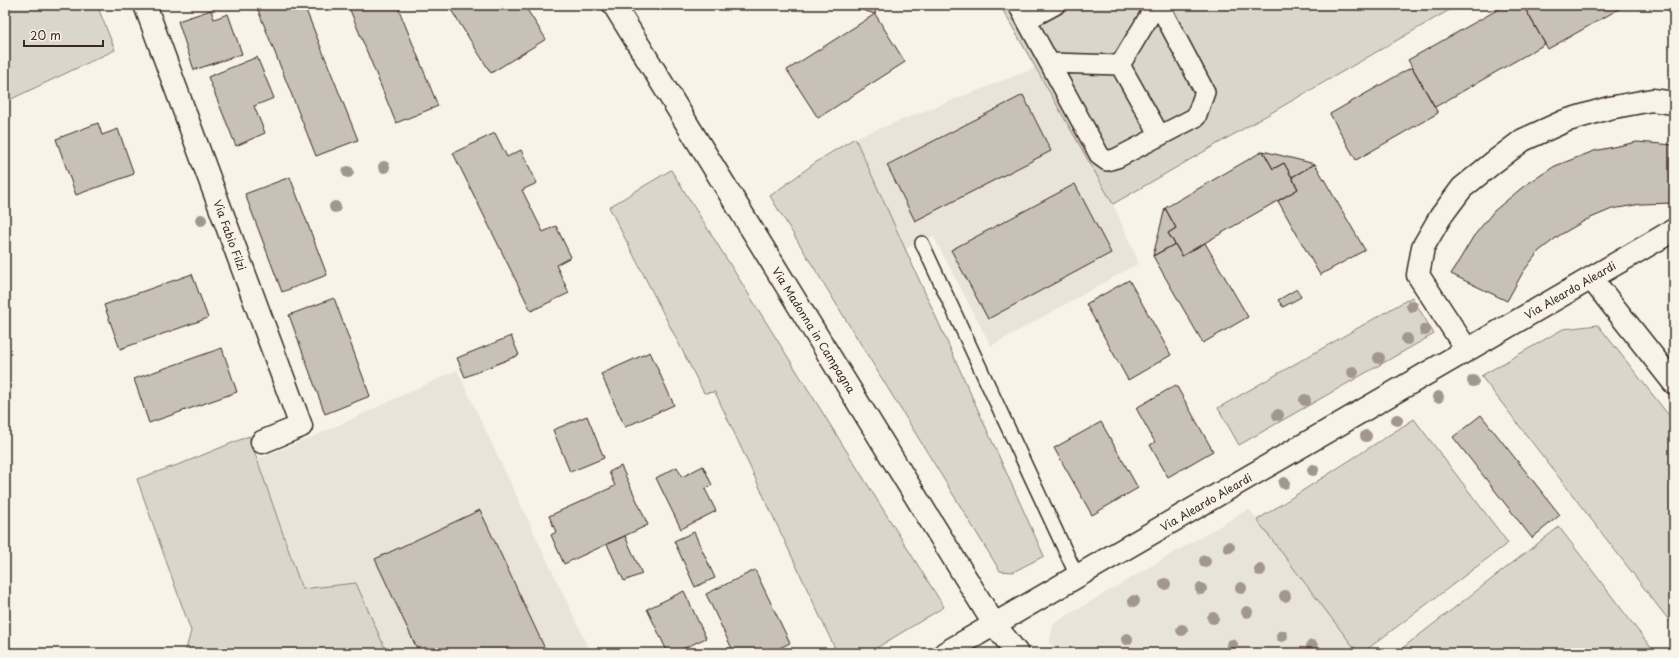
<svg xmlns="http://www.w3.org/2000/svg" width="1679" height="658" font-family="'Playpen Sans',sans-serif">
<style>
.built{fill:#e9e4d9}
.green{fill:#dbd6cb;stroke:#8b8074}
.building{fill:#c8c1b6;stroke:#3b2a1e}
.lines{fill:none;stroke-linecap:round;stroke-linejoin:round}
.service-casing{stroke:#3b2a1e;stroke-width:16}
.pedestrian-casing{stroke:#3b2a1e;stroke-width:22}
.minor-casing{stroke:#3b2a1e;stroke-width:25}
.service{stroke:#f7f3e8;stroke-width:13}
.pedestrian{stroke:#f7f3e8;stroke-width:19}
.minor{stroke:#f7f3e8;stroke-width:22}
.tree{fill:#a1978c}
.labels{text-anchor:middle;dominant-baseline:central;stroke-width:3;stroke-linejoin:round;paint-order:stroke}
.street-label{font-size:11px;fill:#3b2a1e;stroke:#f7f3e8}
</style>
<rect width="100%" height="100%" fill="#f7f3e8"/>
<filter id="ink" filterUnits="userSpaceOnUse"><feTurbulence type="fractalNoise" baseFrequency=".025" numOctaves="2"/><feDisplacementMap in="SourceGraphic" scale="8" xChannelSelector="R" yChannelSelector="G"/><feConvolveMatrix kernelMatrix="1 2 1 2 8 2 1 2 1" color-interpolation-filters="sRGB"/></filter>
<g filter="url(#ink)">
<path class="built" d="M1035,68l78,136 26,59 -148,83 -58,-110 -28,13 -50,-111z
M457,370l134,283h-204l-31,-70 -54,7 -45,-131 58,-23z
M1249,509l109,144h-301l-8,-11 5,-19z"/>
<path class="green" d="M5,5h92l18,45 -110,52z
M1000,5h458l-345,199z
M855,138l189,418 -31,16 -13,-1 -230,-375 49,-36z
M671,170l273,437 -76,46h-31l-122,-261 -11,1 -95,-186z
M1412,297l22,37 -195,111 -21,-37z
M1598,325l76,97v205l-193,-251 82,-47z
M1414,419l94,124 -146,110h-4l-101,-133z
M249,436l53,153 54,-6 31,70h-202l6,-22 -54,-152 46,-16z
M1559,527l96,126h-259z"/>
<path class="building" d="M256,5h48l54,135 -42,16z
M348,5h49l41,101 -42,17z
M448,5h76l22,34 -55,34z
M846,5h31l-2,9z
M1506,5h17l22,39 -110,63 -27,-47z
M1523,5h103l-78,44z
M1670,5h4v7z
M211,10l3,9 14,-5 14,40 -48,16 -16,-49z
M875,14l30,48 -87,56 -31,-48z
M257,57l17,41 -20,8 11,27 -29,13 -28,-69z
M1412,67l26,46 -82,47 -26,-46z
M1023,95l28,56 -136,70 -28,-56z
M98,123l4,12 16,-6 16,45 -58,21 -20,-56z
M495,133l12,24 14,-7 16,33 -15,7 21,42 13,-6 15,31 -15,8 13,28 -38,18 -78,-158z
M1637,142l37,3v58l-33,1 -29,5 -26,11 -26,15 -21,16 -16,21 -16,29 -56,-27 22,-37 21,-26 30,-25 31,-20 39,-15z
M1263,151l10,18 11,-6 14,26 -116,67 -14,-23 8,-5 -11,-20z
M1263,151l52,13 -23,13 -8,-14 -11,6z
M1315,164l50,86 -45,25 -42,-74 20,-12 -6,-12z
M290,177l37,98 -45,17 -37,-98z
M1075,184l36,69 -123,66 -37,-69z
M1165,208l11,20 -8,5 7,11 -22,12z
M1205,243l43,74 -45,26 -50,-87 22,-12 7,12z
M192,274l16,44 -88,31 -16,-44z
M1129,280l42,75 -43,25 -42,-76z
M1297,289l4,8 -18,10 -5,-7z
M334,298l36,98 -45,18 -36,-99z
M511,336l8,19 -54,22 -8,-19z
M222,348l15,44 -88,31 -15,-44z
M650,352l24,53 -49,22 -24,-53z
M1176,385l37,66 -45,26 -18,-32 5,-3 -19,-34z
M1481,415l79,100 -28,23 -79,-101z
M587,416l17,42 -34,14 -17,-42z
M1101,422l37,66 -46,27 -38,-67z
M621,466l27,59 -84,39 -13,-29 5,-3 -7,-16 66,-30 -6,-14z
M703,466l9,19 -7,4 11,22 -35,18 -25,-51 21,-11 5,10z
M480,510l67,143h-128l-44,-94z
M694,532l21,46 -20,9 -21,-46z
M625,536l17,38 -18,7 -17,-37z
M755,570l35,73 -21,10h-35l-28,-59z
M684,591l22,47 -32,15h-6l-21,-44z"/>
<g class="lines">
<g class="service-casing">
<path id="service" d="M922,243l155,333"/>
</g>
<g class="pedestrian-casing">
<path id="pedestrian" d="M1018,5l82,151 7,5 10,-3 79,-41 9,-25 -46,-87
M1027,20l28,-15
M1050,63l70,2 36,-60
M1120,65l40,71"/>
</g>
<g class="minor-casing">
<path id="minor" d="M145,5l156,421 -39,16
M614,5l380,619 23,29
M1591,278l83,105
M1467,350l-49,-75 5,-28 18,-31 21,-28 32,-26 29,-22 42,-19 44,-13 43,-8 22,3
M945,653l729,-423"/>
</g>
<use href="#service" class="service"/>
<use href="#pedestrian" class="pedestrian"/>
<use href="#minor" class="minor"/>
</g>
<g class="tree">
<circle cx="384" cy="167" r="6"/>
<circle cx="348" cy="172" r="6"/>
<circle cx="335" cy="207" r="6"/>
<circle cx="201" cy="220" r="6"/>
<circle cx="1412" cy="306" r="6"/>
<circle cx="1425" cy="330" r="6"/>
<circle cx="1407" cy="339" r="6"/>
<circle cx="1379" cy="358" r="6"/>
<circle cx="1353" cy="372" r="6"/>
<circle cx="1473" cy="381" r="6"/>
<circle cx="1438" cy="397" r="6"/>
<circle cx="1305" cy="400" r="6"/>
<circle cx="1278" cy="415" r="6"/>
<circle cx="1397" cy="420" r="6"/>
<circle cx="1366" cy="436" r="6"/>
<circle cx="1313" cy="470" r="6"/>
<circle cx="1284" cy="483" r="6"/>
<circle cx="1229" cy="547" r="6"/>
<circle cx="1205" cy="561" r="6"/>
<circle cx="1260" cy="570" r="6"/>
<circle cx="1165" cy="584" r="6"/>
<circle cx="1241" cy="588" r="6"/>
<circle cx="1201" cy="589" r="6"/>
<circle cx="1285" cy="596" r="6"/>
<circle cx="1134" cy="601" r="6"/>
<circle cx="1247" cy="612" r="6"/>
<circle cx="1213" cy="618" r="6"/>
<circle cx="1182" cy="630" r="6"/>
<circle cx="1282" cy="636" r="6"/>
<circle cx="1127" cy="639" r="6"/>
<circle cx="1232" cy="645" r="6"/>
<circle cx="1312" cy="646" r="6"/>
</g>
</g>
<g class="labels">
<g class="street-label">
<text transform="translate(230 235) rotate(70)">Via Fabio Filzi</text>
<text transform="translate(1570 290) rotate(-30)">Via Aleardo Aleardi</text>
<text transform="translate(814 330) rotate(58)">Via Madonna in Campagna</text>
<text transform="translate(1206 502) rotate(-30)">Via Aleardo Aleardi</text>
</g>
</g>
<rect width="1679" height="658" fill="none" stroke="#f7f3e8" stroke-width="20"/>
<rect x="10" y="10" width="1659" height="638" fill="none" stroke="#3b2a1e" stroke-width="1.5" filter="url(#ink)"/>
<path d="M24 40v6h79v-6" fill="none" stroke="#3b2a1e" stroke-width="2"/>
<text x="30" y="40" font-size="12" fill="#3b2a1e" stroke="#f7f3e8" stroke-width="3" paint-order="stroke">20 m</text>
</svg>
